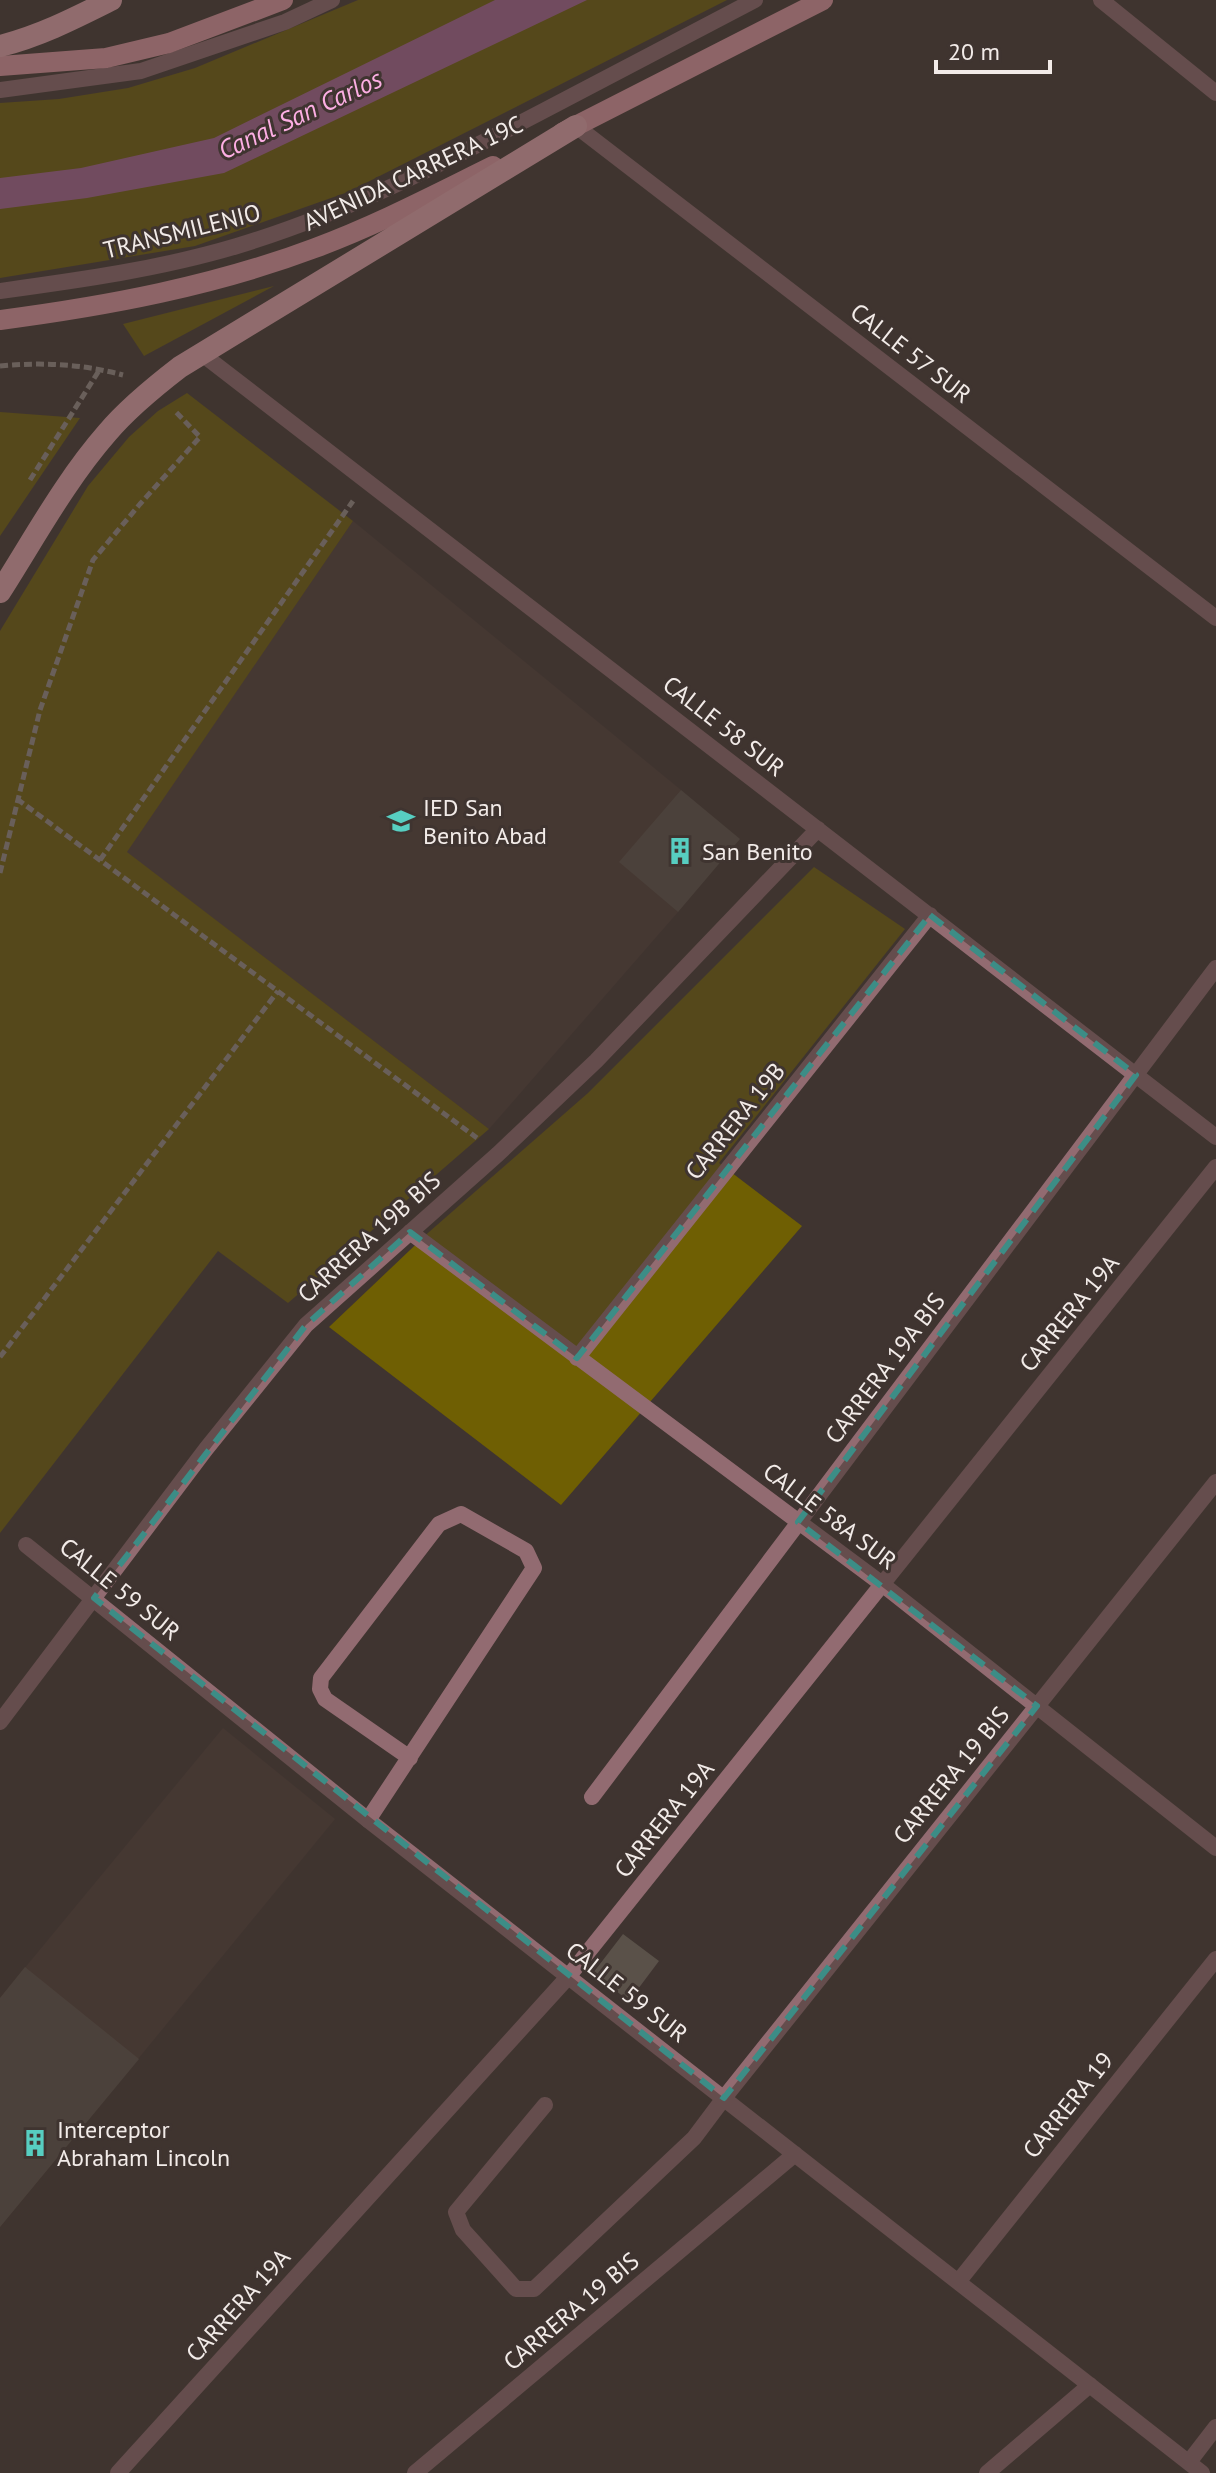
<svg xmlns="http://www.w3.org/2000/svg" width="1216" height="2473" font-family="'PT Sans',sans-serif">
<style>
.built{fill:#4d3c36}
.green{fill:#6f5f03}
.water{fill:#ae6799}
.building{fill:#5a5149}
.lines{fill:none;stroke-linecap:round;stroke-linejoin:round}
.path{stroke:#9b928e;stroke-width:5;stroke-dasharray:8 4;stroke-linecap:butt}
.service{stroke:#926b71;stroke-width:16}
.minor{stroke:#926b71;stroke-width:16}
.primary{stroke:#ec9eaa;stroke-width:20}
.trunk{stroke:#f2aeb8;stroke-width:22}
.marked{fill:none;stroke:#3c8d86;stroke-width:6;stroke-dasharray:16 10;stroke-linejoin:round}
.labels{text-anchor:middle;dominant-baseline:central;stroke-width:6;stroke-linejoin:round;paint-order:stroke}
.street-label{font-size:24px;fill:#f2ebe8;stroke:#3f3430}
.poi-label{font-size:24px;fill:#f2ebe8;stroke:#3f3430;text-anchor:start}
.water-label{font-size:26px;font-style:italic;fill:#fcaee3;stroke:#3f3430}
</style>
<rect width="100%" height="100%" fill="#3f3430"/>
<path class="built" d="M353,521l328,269 -61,72 58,50 -189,217 -363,-277z
M223,1728l112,91 -335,408v-229z"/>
<path class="green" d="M358,0h369l-379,192 -153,54 -195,32v-175l59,-4 69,-11 67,-20z
M274,286l-130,70 -21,-32z
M187,393l166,128 -226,331 362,277 -201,174 -70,-52 -218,282v-902l88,-145 41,-49 29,-26z
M0,412l80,6 -80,118z
M814,867l91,62 -186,234 83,63 -241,279 -232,-178 100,-95 159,-139z"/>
<path class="water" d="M495,0h92l-363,173 -137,25 -87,11v-31l81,-10 133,-30z"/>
<path class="building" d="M681,790l59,49 -62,73 -59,-50z
M623,1934l36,27 -30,40 -36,-28z
M25,1967l114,92 -139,168v-229z"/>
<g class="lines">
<path class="path" d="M0,366c42,-4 82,-2 123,9
M30,480l70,-111
M17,799l460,339
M100,860l253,-359
M0,873l40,-163 53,-150 47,-56 60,-67 -26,-27
M0,1357l278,-366"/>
<path class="service" d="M0,90l141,-19 144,-49 47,-22
M0,291c80,-11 160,-22 237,-45 109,-33 209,-84 310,-137 69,-36 139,-73 208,-109
M368,1820l166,-252 -8,-17 -65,-37 -22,10 -118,154 -1,11 5,10 85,59
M545,2105l-89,107 7,18 53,59h18l160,-151 30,-40"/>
<path class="minor" d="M1101,0l115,93
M576,126l640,492
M202,354l1014,783
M410,1232l472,352 334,264
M577,1358l353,-443
M26,1545l342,275 834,653
M0,1722l206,-273 100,-124 192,-171 98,-93 222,-232
M592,1797l624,-829
M724,2098l492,-616
M958,2282l258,-323
M1189,2462l27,-35
M118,2473l450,-496 648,-810
M415,2473l380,-319
M987,2473l103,-88"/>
<path class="primary" d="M0,66l106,-8 63,-15 114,-43
M562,133l261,-133
M0,320c107,-14 214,-34 315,-72 62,-23 119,-53 178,-82"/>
<path class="trunk" d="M0,46c40,-10 75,-28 111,-46
M0,592c34,-53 65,-111 107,-159 21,-25 47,-46 73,-66l396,-241"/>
</g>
<path d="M0 0H1216V2473H0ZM930,915l206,160 -338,447 239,184 -313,392 -630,-500 212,-273 104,-93 167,126z" fill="#3f3430" fill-opacity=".55" fill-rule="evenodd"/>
<path class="marked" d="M930,915l206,160 -338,447 239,184 -313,392 -630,-500 212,-273 104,-93 167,126z"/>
<defs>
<g id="school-bare" transform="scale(2.16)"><path d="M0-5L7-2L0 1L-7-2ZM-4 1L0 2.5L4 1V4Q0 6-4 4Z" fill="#57cec1" stroke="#3f3430" stroke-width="2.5" paint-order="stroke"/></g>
<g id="building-bare" transform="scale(2.16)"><path d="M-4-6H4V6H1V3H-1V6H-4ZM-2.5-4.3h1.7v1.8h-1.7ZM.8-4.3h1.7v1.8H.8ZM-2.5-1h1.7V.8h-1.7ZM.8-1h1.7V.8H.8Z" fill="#57cec1" stroke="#3f3430" stroke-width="2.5" paint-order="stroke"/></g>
</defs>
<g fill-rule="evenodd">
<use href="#school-bare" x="401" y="821"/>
<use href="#building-bare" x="680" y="851"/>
<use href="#building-bare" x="35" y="2143"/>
</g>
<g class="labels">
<g class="street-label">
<text transform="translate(413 173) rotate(-25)">AVENIDA CARRERA 19C</text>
<text transform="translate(182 231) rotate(-14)">TRANSMILENIO</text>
<text transform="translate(911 353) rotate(38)">CALLE 57 SUR</text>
<text transform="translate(724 726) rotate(38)">CALLE 58 SUR</text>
<text transform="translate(735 1121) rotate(-51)">CARRERA 19B</text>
<text transform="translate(369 1237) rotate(-42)">CARRERA 19B BIS</text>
<text transform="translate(1069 1313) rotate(-51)">CARRERA 19A</text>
<text transform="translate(885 1368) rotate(-53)">CARRERA 19A BIS</text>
<text transform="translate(830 1516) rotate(37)">CALLE 58A SUR</text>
<text transform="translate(120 1589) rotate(39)">CALLE 59 SUR</text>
<text transform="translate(951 1775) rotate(-51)">CARRERA 19 BIS</text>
<text transform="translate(664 1819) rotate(-51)">CARRERA 19A</text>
<text transform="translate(627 1992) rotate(38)">CALLE 59 SUR</text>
<text transform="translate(1068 2105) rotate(-51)">CARRERA 19</text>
<text transform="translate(238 2305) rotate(-48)">CARRERA 19A</text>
<text transform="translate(571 2311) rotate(-40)">CARRERA 19 BIS</text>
</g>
<g class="poi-label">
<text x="423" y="807">IED San<tspan x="423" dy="28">Benito Abad</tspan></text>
<text x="702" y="851">San Benito</text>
<text x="57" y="2129">Interceptor<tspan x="57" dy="28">Abraham Lincoln</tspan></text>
</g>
<g class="water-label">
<text transform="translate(300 114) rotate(-25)">Canal San Carlos</text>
</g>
</g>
<path d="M936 60v12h114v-12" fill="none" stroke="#f2ebe8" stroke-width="4"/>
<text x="948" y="60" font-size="24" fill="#f2ebe8" stroke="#3f3430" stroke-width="6" paint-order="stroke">20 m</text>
</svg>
